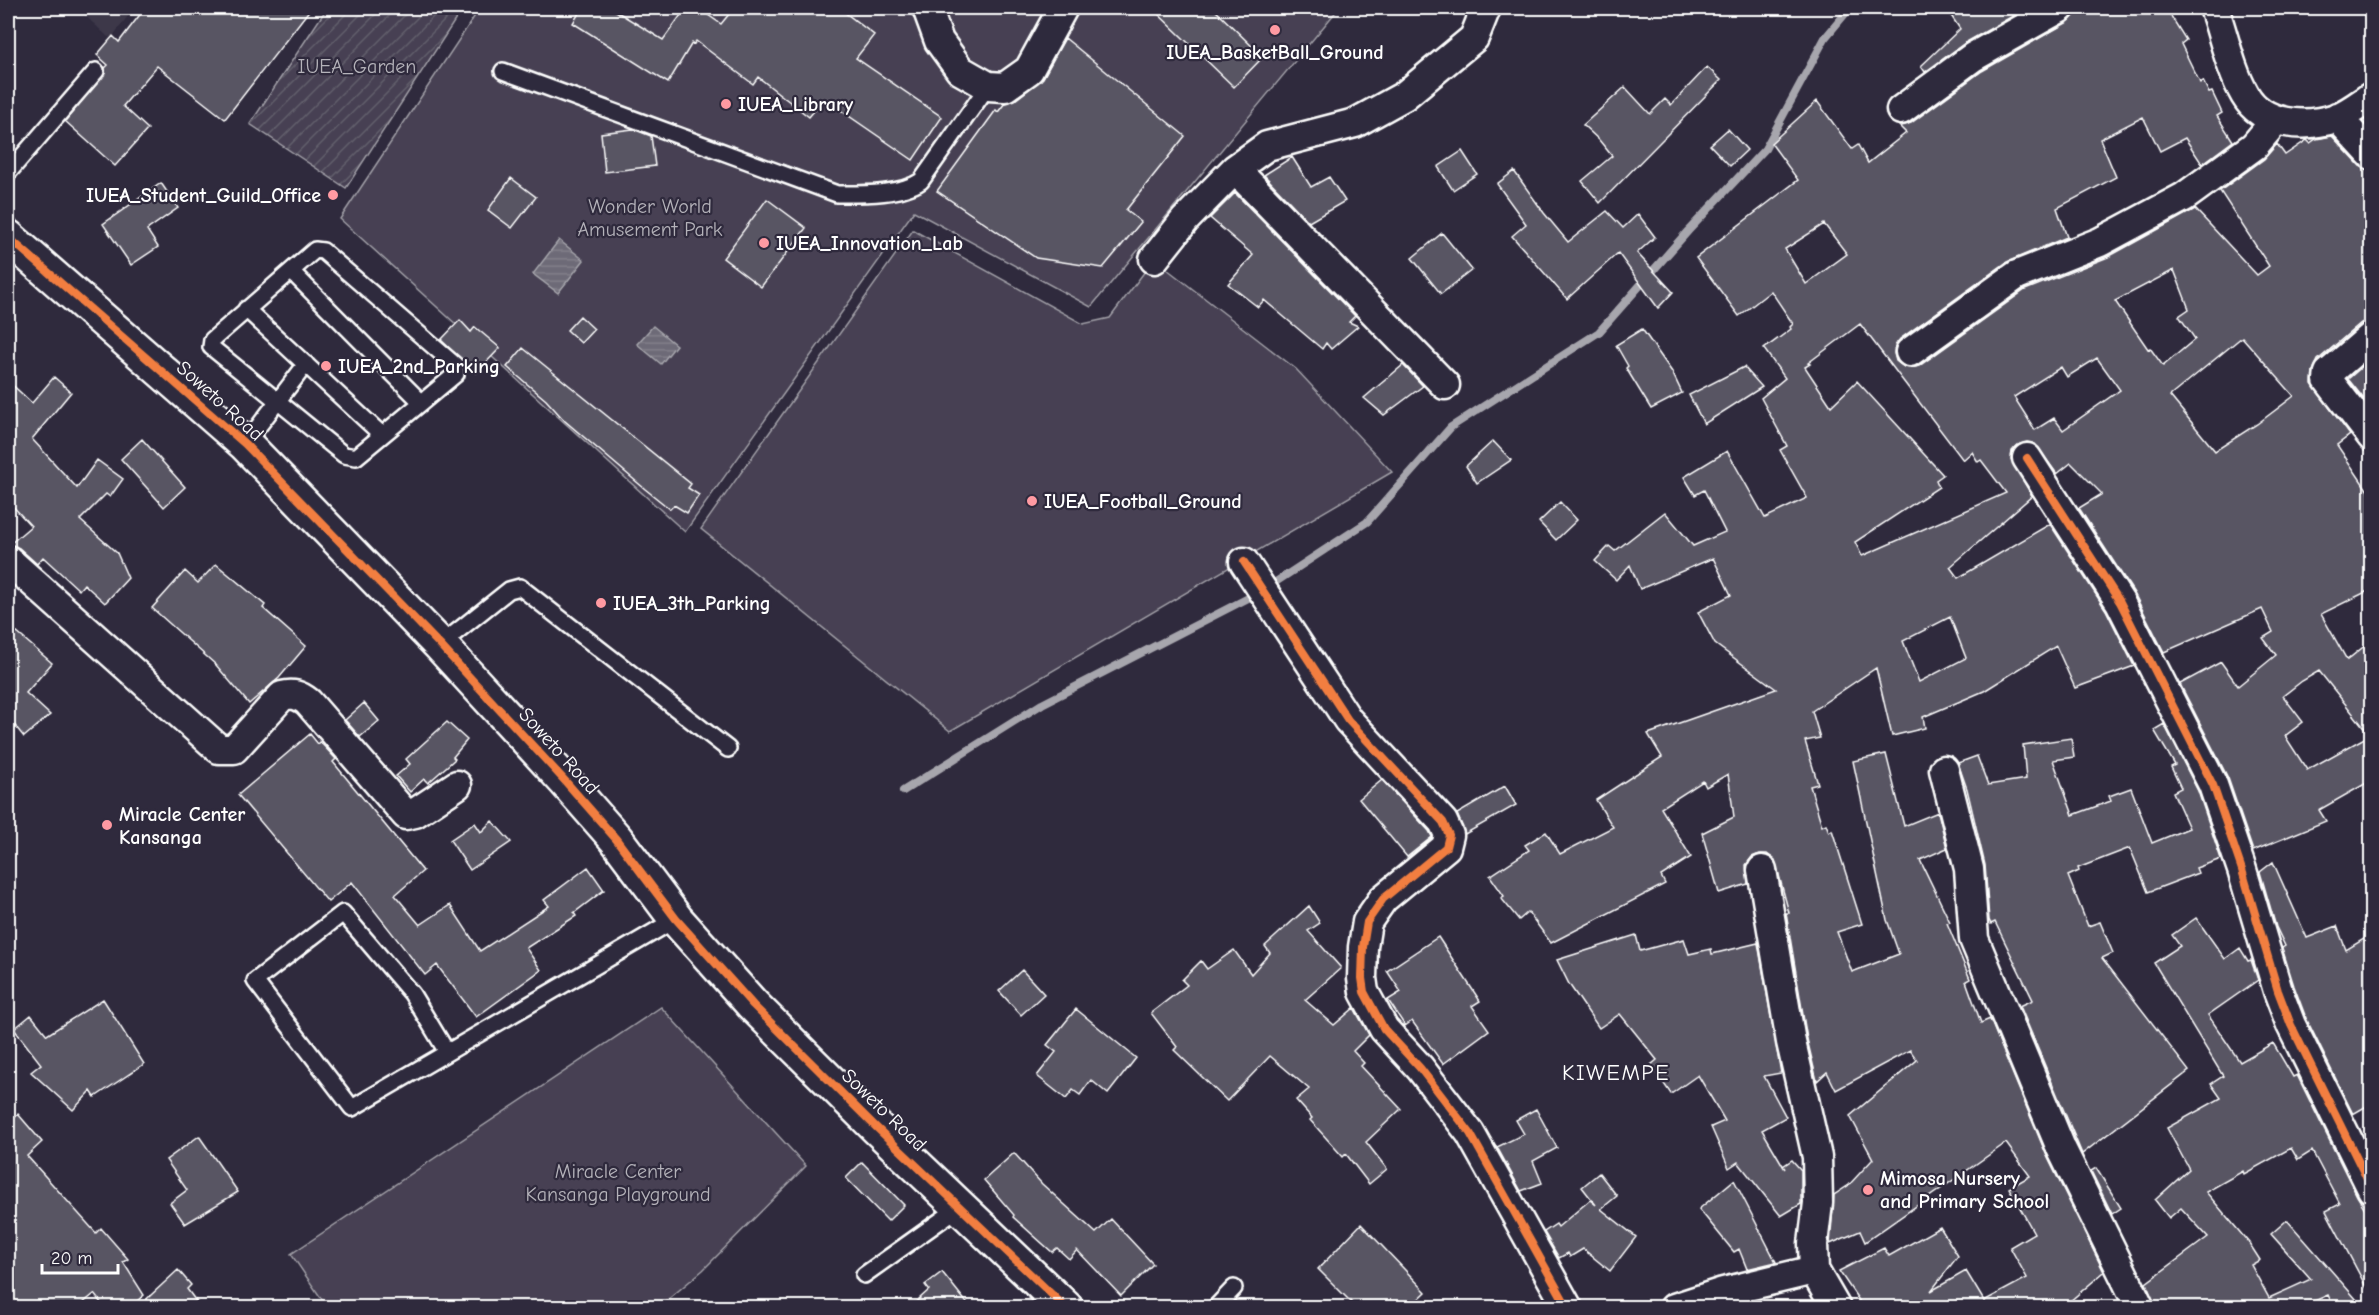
<svg xmlns="http://www.w3.org/2000/svg" width="2379" height="1315" font-family="'Comic Neue',sans-serif">
<style>
.built{fill:#3c3749}
.park{fill:#464152;stroke:#a2a0a8;stroke-width:1.5}
.garden{fill:url(#garden-furrows);stroke:#a2a0a8;stroke-width:1.5}
.water{fill:url(#water-rules);stroke:#a7a6ad;stroke-width:1.5}
.lines{fill:none;stroke-linecap:round;stroke-linejoin:round}
.stream{stroke:#a7a6ad;stroke-width:8}
.building{fill:#595564;stroke:#fff;stroke-width:1.5;fill-rule:evenodd}
.lane-casing{stroke:#fff;stroke-width:20}
.street-casing{stroke:#fff;stroke-width:33}
.secondary-casing{stroke:#fff;stroke-width:38}
.lane{stroke:#2f2a3d;stroke-width:15}
.street{stroke:#2f2a3d;stroke-width:28}
.secondary{stroke:#2f2a3d;stroke-width:33}
.cycleway-casing{stroke:#2f2a3d;stroke-width:11}
.cycleway{stroke:#f27e40;stroke-width:8}
.poi-dot{fill:#ff9aa2;stroke:#2f2a3d;stroke-width:2}
.labels{text-anchor:middle;dominant-baseline:central;stroke-width:4.5;stroke-linejoin:round;paint-order:stroke}
.poi-label{font-size:20px;font-weight:bold;fill:#fff;stroke:#2f2a3d;text-anchor:start}
.park-label{font-size:20px;fill:#b5b3ba;stroke:#2f2a3d}
.street-label{font-size:20px;fill:#fff;stroke:#2f2a3d}
.quarter-label{font-size:22px;letter-spacing:1.5px;fill:#fff;stroke:#2f2a3d}
</style>
<defs>
<pattern id="garden-furrows" width="10" height="10" patternUnits="userSpaceOnUse" patternTransform="scale(1.5)"><rect width="10" height="10" fill="#464152"/><path d="M-1 1l2-2M0 10L10 0M9 11l2-2" fill="none" stroke="#625e6c"/></pattern>
<pattern id="water-rules" width="6" height="5" patternUnits="userSpaceOnUse" patternTransform="scale(1.5)"><rect width="6" height="5" fill="#6d6a77"/><path d="M0 2.5h6" fill="none" stroke="#83808b"/></pattern>
</defs>
<rect width="100%" height="100%" fill="#2f2a3d"/>
<filter id="ink" filterUnits="userSpaceOnUse"><feTurbulence type="fractalNoise" baseFrequency=".0167" numOctaves="2"/><feDisplacementMap in="SourceGraphic" scale="12" xChannelSelector="R" yChannelSelector="G"/><feConvolveMatrix kernelMatrix="1 2 1 2 8 2 1 2 1" color-interpolation-filters="sRGB"/></filter>
<g filter="url(#ink)">
<path class="built" d="M77,8h57l-21,28 -5,1z"/>
<path class="park" d="M480,8h859l-248,299 -177,-96 -229,321 -345,-313z
M913,230l170,94 27,-6 44,-59 142,110 96,103 -442,259 -249,-202z
M661,1007l145,159 -103,104 -44,37h-332l-36,-53z"/>
<path class="garden" d="M327,8h136l-117,180 -96,-64z"/>
<path class="water" d="M559,240l25,20 -26,33 -25,-19z
M653,326l23,19 -15,19 -24,-20z"/>
<g class="lines">
<path class="stream" d="M1268,587l99,-65 84,-95 148,-95 89,-101 77,-82 60,-111 25,-30
M903,791l139,-87 216,-111"/>
</g>
<path class="building" d="M145,8h166l-86,111 -68,-53 -34,40 25,23 -33,37 -50,-45 40,-48v-5l3,-3 -11,-10 16,-19 6,6z
M582,8h29l52,32 23,-32h12l23,16 13,-16h105l35,27 -18,23 86,59 -29,43 -89,-61 -15,18 -51,-40 -5,7 -57,-43 -2,3 -2,-1 -24,40 -95,-60z
M1152,8h61l50,49 -29,30z
M1946,8h81l-62,35 -40,29 -4,-6 39,-37z
M2076,8h90l20,32 -5,4 19,39 3,-2 6,12 3,-1 10,21 -5,3 16,25 -31,23 -17,-26 -25,13 -17,-34 -43,22 16,38 -59,31 10,29 -60,25 -107,77 -5,7 -1,7 2,8 8,6 7,1 8,-2 106,-76 83,-33 87,-48 62,66 12,-9 -49,-75 44,-32 13,-15 8,11 22,-15 3,3 6,-4 16,-3 28,30 12,5v149l-11,3 -43,37 -5,11 -1,13 38,51 -13,10 35,52v92l-51,25 26,46 25,-20v140l-53,30 7,11 -73,30 -25,-73 -48,-94 41,-22 17,24 38,-31 -13,-17 10,-6 -11,-23 -98,43 -30,-59 -55,-85 23,-14 -31,-31 -14,11 -22,-30 -8,-2 -9,3 -6,6 -1,8 21,37 -82,71 8,11 92,-54 56,86 28,56 -59,22 -19,-42 -72,45 -61,26 2,11 -33,8 -16,-68 -64,43 8,27 -15,3 13,43 -8,2 12,40 4,-2 3,8 3,-2 30,94 -25,8 15,40 47,-18 -12,-34 -34,-159 33,-7 18,72 34,-14 9,36 -27,12 30,62 -3,1 23,56 -4,2 15,42 9,-4 56,135 58,118 -42,36h-198l-25,-37 45,-23 5,8 51,-29 18,29 -27,35 35,-20 18,30 43,-23 -17,-31 24,-14 -25,-45 21,-12 -24,-33 -141,99 -5,-11 -30,13 4,-49 15,-10 24,-26 -23,-43 67,-56 -7,-10 -74,40 -9,-18 -10,9 -10,-42 -21,-126h3l-14,-53 -8,-6h-7l-8,3 -6,8 2,19 -29,9 -17,-60 32,-16 -6,-43 -22,13 -3,-6 -42,27 30,49 -30,19 4,8 -114,59 -23,-31 -9,8 -18,-22 3,-2 -14,-20 39,-26 -4,-5 21,-13 14,22 53,-27 -17,-27 66,-43 -14,-23 128,-45 -61,-45 -17,-32 33,-17 -18,-37 -73,31 -10,-24 -14,15 -21,-19 14,-15 6,5 50,-39 28,34 32,-14 -21,-42 -9,5 -11,-18 43,-26 38,67 42,-20 -27,-48 7,-4 -26,-48 24,-20 -21,-29 27,-20 -1,-2 3,-3 -22,-33 -32,25 -43,-58 102,-78 -27,-37 46,-42 35,48 6,-4 10,18 38,-30 -7,-7 12,-3 71,-52 86,-49 6,-6zM1824,224l23,30 -41,30 -21,-35zM2174,270l15,39 -10,7 16,23 -32,27 -13,-18 -2,1 -33,-48zM1860,324l103,136 9,-8 6,10 3,-2 25,33 -144,63 -7,-14 84,-55 -3,-7 7,-5 -86,-94 -26,25 -26,-39 5,-3 -2,-1zM2242,337l52,59 -37,28 -42,27 -45,-55zM2097,358l23,32 -57,40 -9,-12 -19,12 -21,-33 47,-30 6,10zM1950,617l16,41 -47,24 -16,-41zM2319,671l51,64 -63,35 -22,-34 18,-14 -20,-26 19,-15z
M1065,38l120,98 -59,74 15,12 -38,46 -67,-10 -99,-67 59,-81 2,2 7,-9 10,-3 28,-22z
M1707,67l14,13 -121,123 -18,-22 30,-25 -13,-16 -16,-15 42,-38 25,27 15,-15 6,6z
M633,129l18,7 4,30 -50,6 -4,-39z
M1728,129l19,21 -17,16 -20,-21z
M1462,151l15,23 -24,16 -15,-23z
M1292,157l19,30 18,-10 16,24 -36,21 -45,-47z
M1514,171l30,42 24,29 39,-31 16,17 15,-14 17,23 -18,16 36,39 -15,16 -40,-55 -51,46 -55,-63 14,-12 -29,-40z
M511,178l25,19 -24,31 -24,-18z
M161,183l17,25 -31,22 11,17 -27,18 -28,-41z
M1235,193l120,123 -6,6 9,4 -27,23 -5,-6 -4,6 -58,-49 -6,7 -30,-23 25,-29 -43,-37z
M767,199l39,29 -45,59 -38,-29z
M1442,233l30,37 -31,24 -29,-36z
M580,316l14,13 -13,14 -14,-13z
M460,320l11,12 4,-5 25,21 -24,25 -35,-33z
M1642,329l30,43 10,21 -31,16 -25,-41 2,-2 -12,-21z
M523,348l168,136 -3,4 11,7 -12,18 -13,-8 -4,4 -25,-20 -80,-68 -19,-21 -39,-33z
M2372,358v51l-24,-30z
M1403,365l20,21 -39,29 -20,-17z
M1744,367l18,20 -58,37 -15,-29z
M54,377l17,15 -39,47 45,49 20,-28 26,19 -13,18 -4,-3 -26,26 37,33 11,25 -23,25 -21,-19 -5,6 -36,-33 -6,7 -18,-16 -9,-4 21,-18 -23,-25v-120l24,22z
M142,439l43,48 -21,20 -43,-48z
M1493,441l18,19 -34,23 -11,-17z
M1560,502l17,18 -21,20 -17,-18z
M216,564l49,41 -2,3 43,38 -27,32 -30,26 -33,-39 -64,-57 33,-37 13,12z
M8,625l44,38 -26,30 24,22 -26,22 -16,-20z
M364,703l15,18 -19,16 -15,-17z
M447,722l20,18 -14,17 2,2 -27,24 -4,-4 -14,13 -14,-16 14,-12 -4,-5z
M2164,724l34,67 23,68 -25,9 2,5 -50,19 -18,-44 -52,20 1,3 -11,5 20,50 12,-4 13,31 -11,5 87,113 -107,83 -62,-148 13,-6 -38,-78 -4,2 -2,-4 -4,-55 -18,-76 -9,-26 19,-7 11,29 38,-6 -3,-34 48,-7 3,19 -21,3 20,55 38,-14 -2,-5 22,-8 21,55 37,-15 -16,-36 8,-4 -10,-21 4,-2 -21,-35z
M310,734l8,10 2,-2 16,17 -3,3 90,109 -28,24 25,30 30,-20 30,46 69,-45 -5,-6 44,-33 16,23 -30,23 2,3 -50,32 15,22 -65,47 -39,-52 -12,10 -73,-93 -24,20 -90,-107z
M1382,780l47,51 3,6 -25,20 -48,-58z
M1505,786l11,19 -51,29 -8,-20z
M492,821l19,21 -41,28 -20,-30 25,-17 6,9z
M2273,862l34,76 30,-12 9,24 26,-16v169l-19,11 -47,-96 -12,-32 -12,-38 3,-2 -9,-19 -16,-55z
M1309,906l11,17 -12,8 33,37 -36,32 29,25 20,-17 15,27 -16,16 11,12 -3,3 40,43 -35,33 21,27 -18,15 -23,-30 -3,3 -33,-37 2,-2 -16,-18 13,-11 -39,-33 -43,45 -53,-51 3,-3 -26,-34 36,-28 -5,-5 19,-19 6,8 27,-19 17,24 19,-21 -5,-7z
M2196,918l29,41 15,-11 8,13 3,-1 7,20 -50,35 32,47 33,-19 20,34 4,-2 60,121 15,24v78l-46,-87 14,-7 -28,-53 -14,9 -7,-12 -47,26 -1,-3 -37,21 43,51 11,17 -9,5 18,33 42,-19 -40,-45 16,-14 77,88h-30l-6,-13 -29,13h-143l-10,-25 62,-46 -27,-29 -12,10 -14,-18 34,-31 -22,-41 54,-30 -10,-14 12,-8 -69,-113 26,-17 -8,-11z
M1636,935l4,16 44,-12 5,15 22,-5 1,5 46,-11 23,130 -17,3 22,41 -24,13 23,39 -2,-3 9,-6 9,10v34l-20,12 -43,-54 -9,6 -18,-41 14,-6 -27,-46 -27,19 -20,-29 6,-5 -37,-46 -21,14 -30,-44 -12,-24z
M1438,937l42,64 -8,5 17,24 -46,34 -31,-43 -7,5 -17,-26 13,-8 -14,-21z
M1022,970l22,24 -23,21 -22,-24z
M103,999l41,65 -49,33 -4,-6 -18,19 -42,-38 10,-8 -27,-35 17,-14 16,20z
M1076,1009l60,49 -28,36 -17,-14 -11,15 -7,-5 -7,9 -29,-23 19,-24 -9,-7z
M1536,1109l21,39 -24,13 9,22 -21,8 -24,-44 27,-13 -8,-14z
M18,1114l24,28 -15,14 69,77 5,-5 27,31 -5,3 21,33 -15,13h-24l-11,-14 -17,14h-69v-184z
M199,1136l39,56 -53,32 -15,-21 17,-13 -21,-30z
M1014,1153l28,31 54,49 15,-14 42,45 -32,32 -44,-46 -8,9 -12,-11 -5,4 -39,-35 1,-2 -30,-35z
M862,1162l42,43 -16,16 -42,-43z
M2096,1168l25,40 -9,6 -21,-43z
M1599,1173l18,23 -16,13 35,28 -26,34 -27,-22 -13,8 -2,-4 -9,5 -15,-26 12,-8 2,3 32,-27 6,5 -14,-18z
M1734,1180l42,82 -29,7 -8,-20 -5,3 -35,-43z
M1361,1224l65,68 -17,16h-52l-39,-39z
M178,1270l13,15 -4,4 14,19h-64z
M942,1272l29,36h-62l20,-18 -4,-5z"/>
<g class="lines">
<g class="lane-casing">
<path id="lane" d="M503,71l334,123c24,0 64,1 84,-13l67,-95
M8,173l88,-102
M315,250l8,1 132,114 1,9 -100,83 -12,-2 -133,-108 1,-7z
M291,271l130,131
M246,309l136,126
M245,444l61,-80
M440,645l69,-55 11,-3 208,162
M447,1052l-35,-58 -69,-81 -88,68 97,127 324,-189
M864,1275l97,-69
M1215,1308l19,-20"/>
</g>
<g class="street-casing">
<path id="street" d="M927,8l12,33 21,29 28,16 17,1 24,-17 34,-62
M2214,8c10,28 16,61 31,87 18,31 60,33 91,23 13,-5 24,-14 36,-22
M1901,110l72,-53 87,-49
M2337,117l35,38
M1235,169l210,216
M1154,259l31,-39 50,-51 32,-23 88,-23 49,-27 70,-58 12,-30
M2372,336l-43,37 -1,7 44,57
M1910,352l107,-77 83,-33 84,-45 70,-51 21,-25
M2027,458l93,144 93,183 29,85 36,121 13,34 81,164
M8,560l211,189h15l48,-53c11,-3 17,-1 26,6l98,113 9,-2 42,-28
M1244,562l104,158 95,102 6,13 -3,12 -63,52 -16,23 -4,25 -1,31 2,14 20,37 36,39 50,65 98,175
M1944,770l25,99 5,70 87,209 79,160
M1762,870l29,172 26,115 1,46 -5,41 1,26 22,38
M1674,1308l49,-16 91,-22"/>
</g>
<g class="secondary-casing">
<path id="secondary" d="M8,237l237,207 195,201 126,137 50,57 60,80 77,86 124,123 189,180"/>
</g>
<use href="#lane" class="lane"/>
<use href="#street" class="street"/>
<use href="#secondary" class="secondary"/>
<g class="cycleway-casing">
<path id="cycleway" d="M8,237l237,207 195,201 126,137 50,57 60,80 77,86 124,123 189,180
M2027,458l93,144 93,183 29,85 36,121 13,34 81,164
M1244,562l104,158 95,102 6,13 -3,12 -63,52 -16,23 -4,25 -1,31 2,14 20,37 36,39 50,65 98,175"/>
</g>
<use href="#cycleway" class="cycleway"/>
</g>
</g>
<g class="poi-dot">
<circle cx="1275" cy="30" r="6"/>
<circle cx="726" cy="104" r="6"/>
<circle cx="333" cy="195" r="6"/>
<circle cx="764" cy="243" r="6"/>
<circle cx="326" cy="366" r="6"/>
<circle cx="1032" cy="501" r="6"/>
<circle cx="601" cy="603" r="6"/>
<circle cx="107" cy="825" r="6"/>
<circle cx="1868" cy="1190" r="6"/>
</g>
<g class="labels">
<g class="poi-label">
<text x="1275" y="52" text-anchor="middle">IUEA_BasketBall_Ground</text>
<text x="738" y="104">IUEA_Library</text>
<text x="321" y="195" text-anchor="end">IUEA_Student_Guild_Office</text>
<text x="776" y="243">IUEA_Innovation_Lab</text>
<text x="338" y="366">IUEA_2nd_Parking</text>
<text x="1044" y="501">IUEA_Football_Ground</text>
<text x="613" y="603">IUEA_3th_Parking</text>
<text x="119" y="814">Miracle Center<tspan x="119" dy="23">Kansanga</tspan></text>
<text x="1880" y="1178">Mimosa Nursery<tspan x="1880" dy="23">and Primary School</tspan></text>
</g>
<g class="park-label">
<text x="357" y="66">IUEA_Garden</text>
<text x="650" y="206">Wonder World<tspan x="650" dy="23">Amusement Park</tspan></text>
<text x="618" y="1171">Miracle Center<tspan x="618" dy="23">Kansanga Playground</tspan></text>
</g>
<g class="street-label">
<text transform="translate(220 401) rotate(42)">Soweto Road</text>
<text transform="translate(559 751) rotate(48)">Soweto Road</text>
<text transform="translate(884 1110) rotate(44)">Soweto Road</text>
</g>
<g class="quarter-label">
<text x="1616" y="1073">KIWEMPE</text>
</g>
</g>
<rect width="2379" height="1315" fill="none" stroke="#2f2a3d" stroke-width="30"/>
<rect x="15" y="15" width="2349" height="1285" fill="none" stroke="#fff" stroke-width="2" filter="url(#ink)"/>
<path d="M42 1264v9h76v-9" fill="none" stroke="#ffffff" stroke-width="3"/>
<text x="51" y="1264" font-size="18" fill="#ffffff" stroke="#2f2a3d" stroke-width="4.5" paint-order="stroke">20 m</text>
</svg>
